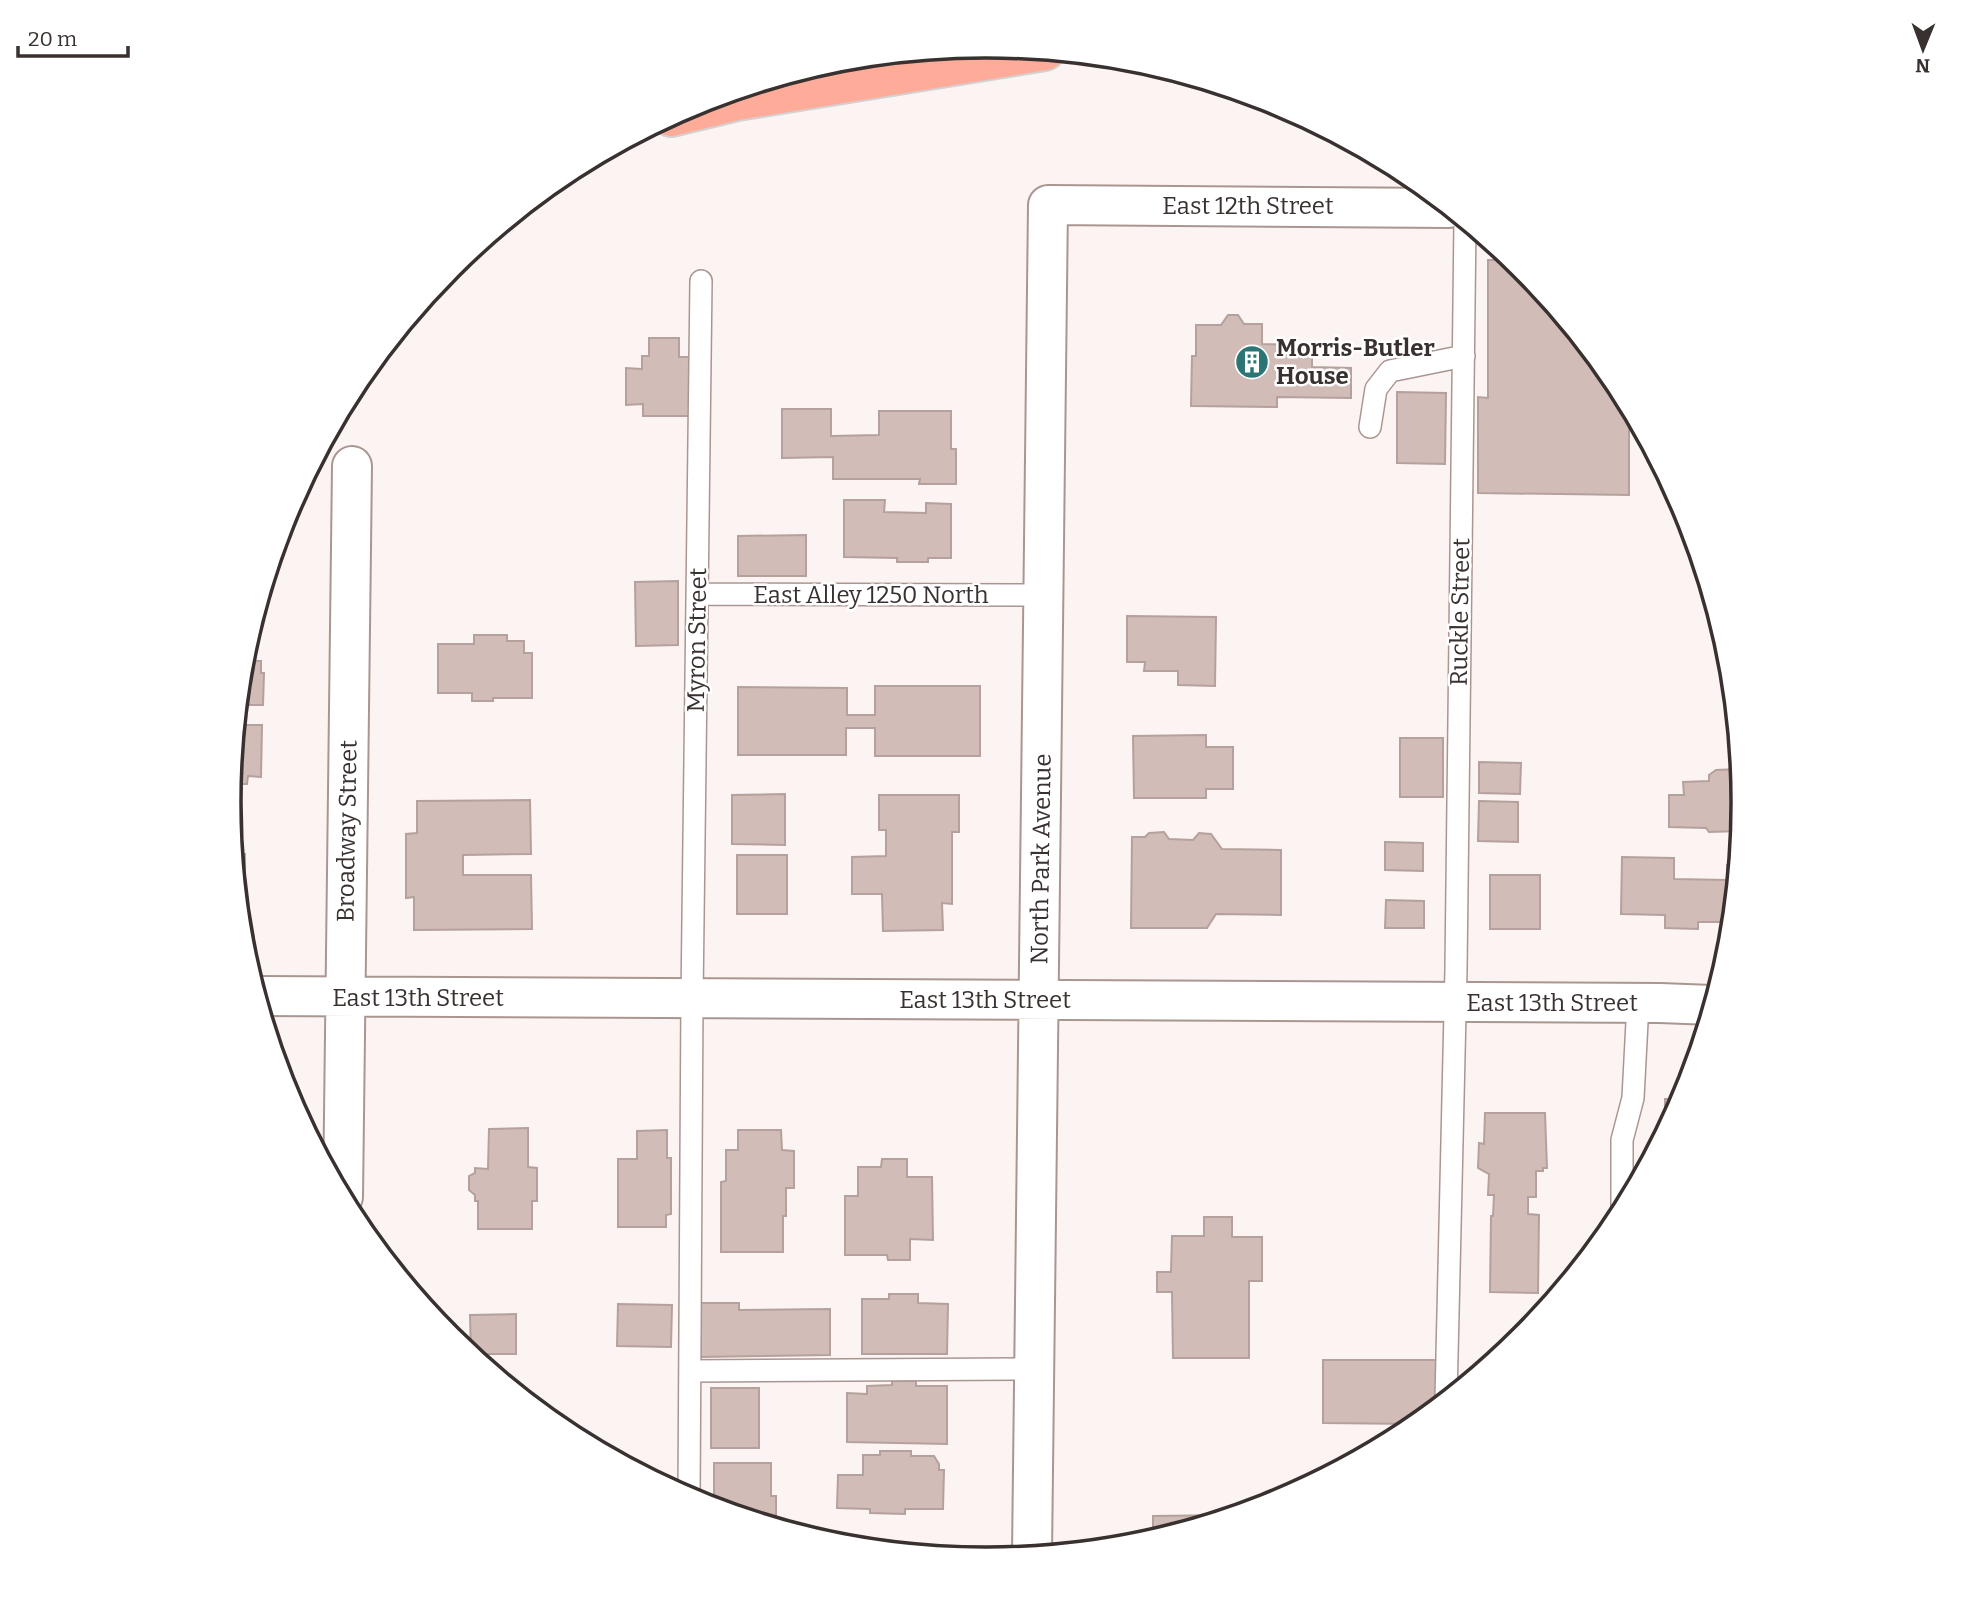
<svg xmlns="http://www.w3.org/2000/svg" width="1972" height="1605" font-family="Bitter,serif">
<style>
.building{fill:#d1bcb8;stroke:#b4a09c;stroke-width:2}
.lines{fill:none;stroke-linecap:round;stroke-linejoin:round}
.lane-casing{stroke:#aa9691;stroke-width:24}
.street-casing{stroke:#aa9691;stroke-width:42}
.highway-casing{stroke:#d3d2d1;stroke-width:42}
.lane{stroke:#fff;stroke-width:21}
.street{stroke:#fff;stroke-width:38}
.highway{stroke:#feab99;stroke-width:38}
.labels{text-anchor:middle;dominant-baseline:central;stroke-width:5;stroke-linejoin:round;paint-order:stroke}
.street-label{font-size:24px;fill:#39312f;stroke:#fff}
.poi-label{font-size:24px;font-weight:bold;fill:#39312f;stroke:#fff;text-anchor:start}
.rim{fill:none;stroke:#39312f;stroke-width:3.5}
</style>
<rect width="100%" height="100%" fill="#fcf4f2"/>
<path class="building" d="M1488,260h25l9,8 94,114 17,33 -4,2v78l-151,-2v-96l10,1z
M1228,315h10l6,9h18v20l50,1v22l39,1v30l-74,-1v10l-86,-1 1,-50h4v-31h25z
M649,338h30v19h11v59h-47v-12l-17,1v-37l16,1v-13h7z
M1397,392l49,1 -1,71 -48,-1z
M782,409h49v27l48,-1v-24h72v38h5v35h-37l1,-5h-87v-22l-51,1z
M844,500h41l-1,12 42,1v-10l25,1v54h-23v4h-31v-4l-53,-1z
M806,535v41h-68v-40z
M678,581v64l-42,1 -1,-64z
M1127,616l89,1 -1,69 -37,-1v-14h-34l1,-9h-18z
M474,635h33v6h17v12h8v45h-39v3h-21v-8h-34v-49h36z
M243,661h18v12h3l-1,32h-24z
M875,686h105v70h-105v-28h-29v27h-108v-68l109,1v27h28z
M237,725h25l-1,52 -13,-1 -1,8h-16z
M1206,735v12h27v42h-27v9h-72l-1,-62z
M1400,738h43v59h-43z
M1479,762l42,1 -1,31 -41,-1z
M1738,769l5,34 -3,28 -31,1 -3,-4 -37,-1v-32h15l-1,-13 26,-1v-6l7,-5z
M785,794v51l-53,-1v-49z
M879,795h80v37h-7v72l-10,-1 1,27 -60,1 -1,-37h-30v-37l34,-1v-26h-7z
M530,800l1,54 -68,1v20h68l1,54 -118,1v-33l-8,1v-64l11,-1v-32z
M1479,801l39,1v40l-40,-1z
M1164,832l5,7 24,1 6,-7 12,1 11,15 59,1v65l-65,-1 -9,14h-76l1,-91h13l4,-4z
M1385,842l38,1v28l-38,-1z
M234,854h11l-1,58 -4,-1z
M737,855h50v59h-50z
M1622,857l52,1v21l53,1v-15h10l-7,65 -2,-8h-30v7l-33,-1v-13l-44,-1z
M1490,875h50v54h-50z
M1386,900l38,1v27h-39z
M1665,1099h17l-17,31z
M1485,1113h60l2,55h-4v3h-7v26h-8v17l11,1 -1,78 -48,-1 1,-76h2l1,-21h-6l1,-21 -11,-6 1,-25 5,1z
M528,1128v39l9,1v33h-5v28h-54v-28h-3v-6l-6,-5v-14l6,-3v-5l13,1 1,-40z
M667,1130v28h4v56l-5,1v12h-48v-68h19v-28z
M738,1130h43l1,20 12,1v37h-8v28h-3v36h-62v-70l5,-1v-31h12z
M882,1159h25v18h25l1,63 -23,-1v21h-22l-1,-5h-42v-59h13v-29h23z
M1204,1217h28v20h30v44h-13v77h-76l-1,-66h-15v-20h14l1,-36h32z
M889,1294h29v9l30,1 -1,50h-85v-55h27z
M699,1303h40v7l91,-1v46l-130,2z
M618,1304l54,1 -1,42 -54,-1z
M516,1314v40h-45l-1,-39z
M1323,1360h114v47l-20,17 -94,-1z
M892,1381h24v5h31v58l-100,-2v-49l20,1v-8l25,-1z
M711,1388h48v60h-48z
M880,1451h31v5h23l5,8v6h5l-1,39h-38v5l-35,-1v-4l-33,-1 1,-33h25v-20h17z
M714,1463h57v33h5v30l-62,-19z
M1230,1515v1l-77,23v-23z
M886,1546h26v6l-26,-2z"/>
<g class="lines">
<g class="lane-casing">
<path id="lane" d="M1370,427l6,-38 14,-18 74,-15
M697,594l347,1
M1622,1210v-70l11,-42 5,-95
M690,1371l344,-2
M1446,1399l10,-430 9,-748
M689,1498l3,-499 9,-718"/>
</g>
<g class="street-casing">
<path id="street" d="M258,996l1402,7 52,2
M343,1197l9,-731
M1032,1555l16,-1350 401,3"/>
</g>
<g class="highway-casing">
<path id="highway" d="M671,117l66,-16 308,-50"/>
</g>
<use href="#lane" class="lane"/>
<use href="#street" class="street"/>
<use href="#highway" class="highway"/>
</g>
<defs>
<g id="building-disc" transform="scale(1.75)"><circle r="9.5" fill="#2b7575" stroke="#fff"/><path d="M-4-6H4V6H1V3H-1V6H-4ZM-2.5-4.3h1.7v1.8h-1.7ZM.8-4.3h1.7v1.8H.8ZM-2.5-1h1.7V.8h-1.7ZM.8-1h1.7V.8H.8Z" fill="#fff"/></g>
</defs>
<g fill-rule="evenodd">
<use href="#building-disc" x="1252" y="362"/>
</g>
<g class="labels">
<g class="street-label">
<text x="1248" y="206">East 12th Street</text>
<text x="871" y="595">East Alley 1250 North</text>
<text transform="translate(1460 612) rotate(-89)">Ruckle Street</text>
<text transform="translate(697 640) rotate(-89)">Myron Street</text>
<text transform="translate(347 831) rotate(-89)">Broadway Street</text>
<text transform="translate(1041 859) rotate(-89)">North Park Avenue</text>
<text x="418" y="998">East 13th Street</text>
<text x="985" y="1000">East 13th Street</text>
<text x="1552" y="1003">East 13th Street</text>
</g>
<g class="poi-label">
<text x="1276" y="348">Morris-Butler<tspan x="1276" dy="28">House</tspan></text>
</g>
</g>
<path d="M0 0H1972V1605H0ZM985 58H987A744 744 0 0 1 1731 802V803A744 744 0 0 1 987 1547H985A744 744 0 0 1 241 803V802A744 744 0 0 1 985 58Z" fill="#fff" fill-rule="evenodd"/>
<path class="rim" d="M985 58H987A744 744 0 0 1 1731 802V803A744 744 0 0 1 987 1547H985A744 744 0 0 1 241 803V802A744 744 0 0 1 985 58Z"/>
<g transform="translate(1923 49) rotate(181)" stroke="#ffffff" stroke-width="5" paint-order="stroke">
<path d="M0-5L12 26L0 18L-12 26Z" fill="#39312f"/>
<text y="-10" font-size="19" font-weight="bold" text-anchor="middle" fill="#39312f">N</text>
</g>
<path d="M18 46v10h110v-10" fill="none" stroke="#39312f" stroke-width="3.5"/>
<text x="28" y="46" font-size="21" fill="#39312f" stroke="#ffffff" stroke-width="5" paint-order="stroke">20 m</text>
</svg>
